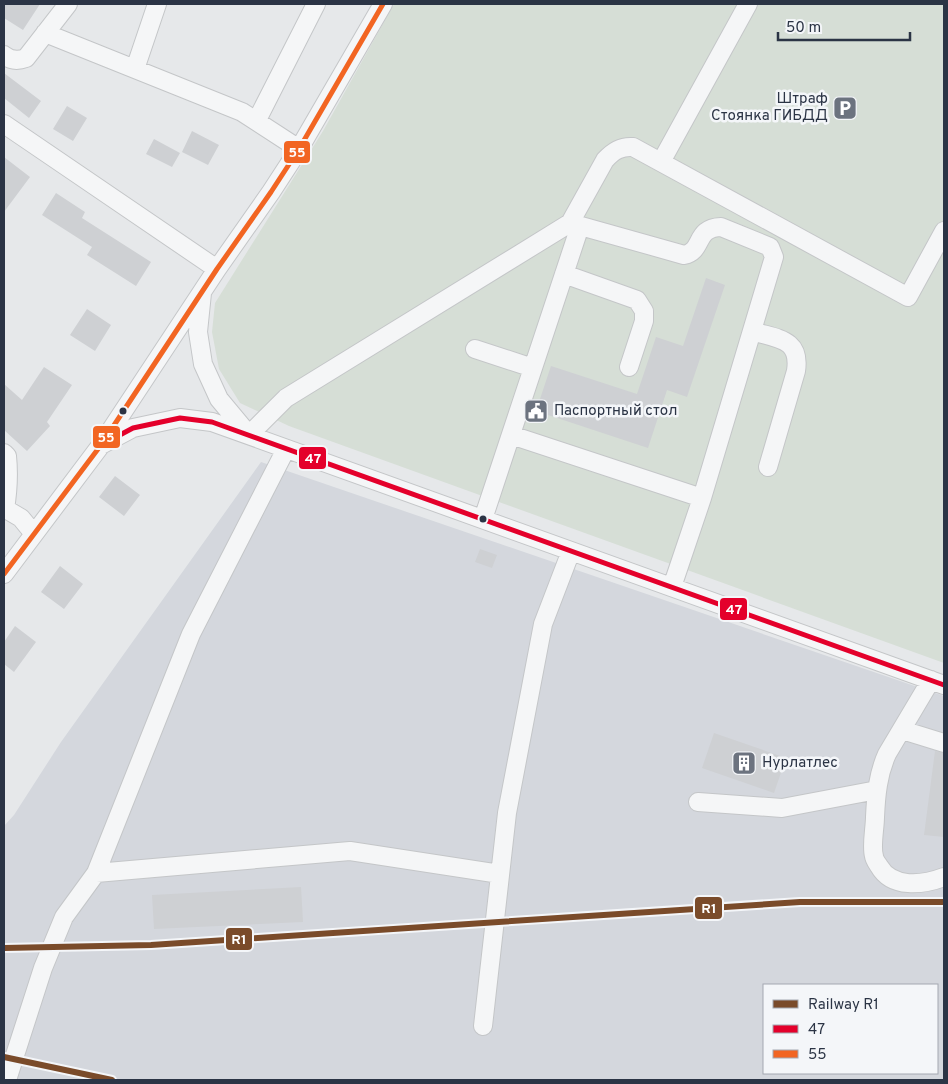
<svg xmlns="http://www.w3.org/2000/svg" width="948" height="1084" font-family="Overpass,sans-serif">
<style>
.built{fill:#d4d7dd;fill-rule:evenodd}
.green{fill:#d6ded6}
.building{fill:#ced0d3}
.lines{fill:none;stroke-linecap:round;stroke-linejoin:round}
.minor-casing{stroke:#c4c6c8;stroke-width:20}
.minor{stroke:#f5f6f7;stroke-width:18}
.bus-1-casing{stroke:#f4f6f9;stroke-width:9}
.bus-2-casing{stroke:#f4f6f9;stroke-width:9}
.bus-1{stroke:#e4002b;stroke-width:5}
.bus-2{stroke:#f26522;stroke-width:5}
.rail-1-casing{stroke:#f4f6f9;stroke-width:10}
.rail-1{stroke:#7a4b2a;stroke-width:6}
.bus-dot{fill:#2b3445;stroke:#f4f6f9;stroke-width:2}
.labels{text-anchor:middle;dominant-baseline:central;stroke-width:5;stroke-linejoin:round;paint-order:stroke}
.poi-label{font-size:15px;fill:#2b3445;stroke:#f4f6f9;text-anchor:start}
.line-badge{stroke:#f4f6f9;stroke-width:2}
.badge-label{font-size:14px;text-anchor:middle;font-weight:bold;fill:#fff}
</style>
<rect width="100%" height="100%" fill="#e6e8ea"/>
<path class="built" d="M261,462l683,234v384h-940v-254l10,-11 47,-73zM764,985h173v88h-173z"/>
<path class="green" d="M394,4h550v659l-655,-237 -49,-23 -21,-34 -7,-37 3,-29 108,-172z"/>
<path class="building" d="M4,4h36l-17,26 -19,-12z
M4,73l37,28 -12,17 -25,-20z
M67,106l20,12 -14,23 -20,-12z
M192,131l27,14 -11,20 -26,-13z
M154,139l26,14 -8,14 -26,-13z
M4,157l26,20 -26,35z
M56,193l29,19 -3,6 69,44 -15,24 -49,-31 5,-8 -50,-32z
M706,278l19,7 -38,112 -20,-7 -19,58 -112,-37 15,-45 86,28 19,-57 27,9z
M87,309l24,16 -16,26 -25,-16z
M44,367l28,18 -25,37 3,4 -23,25 -23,-21v-46l18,16z
M115,476l25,19 -16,21 -25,-19z
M480,549l17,6 -5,13 -17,-6z
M60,566l23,18 -19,25 -23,-17z
M15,626l21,16 -22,30 -10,-8v-22z
M714,733l72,25 -12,35 -72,-25z
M935,751l9,2v84l-20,-2z
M301,887l2,35 -149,7 -2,-34z"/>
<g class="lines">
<g class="minor-casing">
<path id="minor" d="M45,33l197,79 57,37
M4,55c7,6 14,6 22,3l42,-54
M135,69l22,-65
M257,120l59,-116
M4,124l213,145
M661,162l87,-158
M570,223l35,-63c8,-9 16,-14 28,-13l275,150 36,-66
M564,274l73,26 7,11v10l-15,46
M202,293l-4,39 5,32 16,35 30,36 37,-37 284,-175 114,32c20,-4 10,-27 37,-28l49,20 4,10 -72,241 -30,89
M752,331c25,8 49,7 44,40l-28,96
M475,349l58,19
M511,435l191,63
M101,445l32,-17 47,-10 32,4 732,263
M4,453l3,3c2,19 1,34 -2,53
M4,508l17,10 13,16
M483,519l97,-293
M4,574l97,-129 116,-176 54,-77 28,-43 84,-145
M931,680l-44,74c-9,20 -11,41 -12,63 0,11 -4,29 -1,39 0,3 3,7 5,10 13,23 44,19 65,11
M902,730l42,13
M698,802l84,6 95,-18
M96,873l254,-22 150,23
M483,1026l24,-213 36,-189 28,-73
M7,1080l36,-112 21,-51 32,-44 95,-239 95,-185"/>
</g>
<use href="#minor" class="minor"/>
<g class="bus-1-casing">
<path id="bus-1" d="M101,445l32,-17 47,-10 32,4 732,263"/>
</g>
<g class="bus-2-casing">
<path id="bus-2" d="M4,574l97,-129 116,-176 54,-77 28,-43 84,-145"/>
</g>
<use href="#bus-1" class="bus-1"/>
<use href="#bus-2" class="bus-2"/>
<g class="rail-1-casing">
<path id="rail-1" d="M4,948l147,-3 649,-43h144
M4,1057l108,23"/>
</g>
<use href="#rail-1" class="rail-1"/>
</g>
<defs>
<g id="parking-square" transform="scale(1.25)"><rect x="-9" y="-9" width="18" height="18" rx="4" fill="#6c737f" stroke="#f4f6f9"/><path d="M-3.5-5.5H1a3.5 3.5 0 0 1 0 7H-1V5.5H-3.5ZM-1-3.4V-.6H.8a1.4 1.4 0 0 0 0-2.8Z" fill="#fff"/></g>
<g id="civic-square" transform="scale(1.25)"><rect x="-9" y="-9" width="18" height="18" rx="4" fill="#6c737f" stroke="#f4f6f9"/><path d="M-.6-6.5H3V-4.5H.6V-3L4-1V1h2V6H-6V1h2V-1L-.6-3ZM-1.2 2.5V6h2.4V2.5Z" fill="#fff"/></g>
<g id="building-square" transform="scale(1.25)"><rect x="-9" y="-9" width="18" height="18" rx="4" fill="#6c737f" stroke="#f4f6f9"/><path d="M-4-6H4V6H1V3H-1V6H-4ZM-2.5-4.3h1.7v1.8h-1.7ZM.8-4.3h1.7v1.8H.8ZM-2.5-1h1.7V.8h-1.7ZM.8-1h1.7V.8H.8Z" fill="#fff"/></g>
</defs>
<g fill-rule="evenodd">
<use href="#parking-square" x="845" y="108"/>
<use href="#civic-square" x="536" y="411"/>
<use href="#building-square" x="744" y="763"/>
</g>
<g class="bus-dot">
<circle cx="123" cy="411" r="4.5"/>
<circle cx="483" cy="519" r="4.5"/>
</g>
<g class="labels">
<g class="poi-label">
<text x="828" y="99" text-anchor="end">Штраф<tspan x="828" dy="17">Стоянка ГИБДД</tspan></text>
<text x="554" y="411">Паспортный стол</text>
<text x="762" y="763">Нурлатлес</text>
</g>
</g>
<g class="line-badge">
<rect x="283" y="140" width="28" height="24" rx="5" fill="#f26522"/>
<rect x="92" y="425" width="29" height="24" rx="5" fill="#f26522"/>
<rect x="298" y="446" width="29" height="24" rx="5" fill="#e4002b"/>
<rect x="719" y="597" width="29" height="24" rx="5" fill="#e4002b"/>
<rect x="694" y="896" width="29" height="24" rx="5" fill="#7a4b2a"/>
<rect x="225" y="927" width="28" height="24" rx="5" fill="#7a4b2a"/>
</g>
<g class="badge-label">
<text x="297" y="157">55</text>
<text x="106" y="442">55</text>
<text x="313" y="463">47</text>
<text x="734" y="614">47</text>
<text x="709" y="913">R1</text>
<text x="239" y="944">R1</text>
</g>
<rect width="948" height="1084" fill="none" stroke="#2b3445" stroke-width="10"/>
<rect x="763" y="984" width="175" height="90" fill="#f4f6f9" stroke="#a4a8b1"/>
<rect x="773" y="1000" width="25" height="8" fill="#7a4b2a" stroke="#a4a8b1"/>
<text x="808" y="1009" font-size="15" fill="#2b3445">Railway R1</text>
<rect x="773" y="1025" width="25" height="8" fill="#e4002b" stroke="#a4a8b1"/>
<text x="808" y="1034" font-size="15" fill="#2b3445">47</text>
<rect x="773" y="1050" width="25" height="8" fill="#f26522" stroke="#a4a8b1"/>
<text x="808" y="1059" font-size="15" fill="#2b3445">55</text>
<path d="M778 32v8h132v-8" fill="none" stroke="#2b3445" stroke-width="2.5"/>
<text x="786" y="32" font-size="15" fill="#2b3445" stroke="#f4f6f9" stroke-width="4" paint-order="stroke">50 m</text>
</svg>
